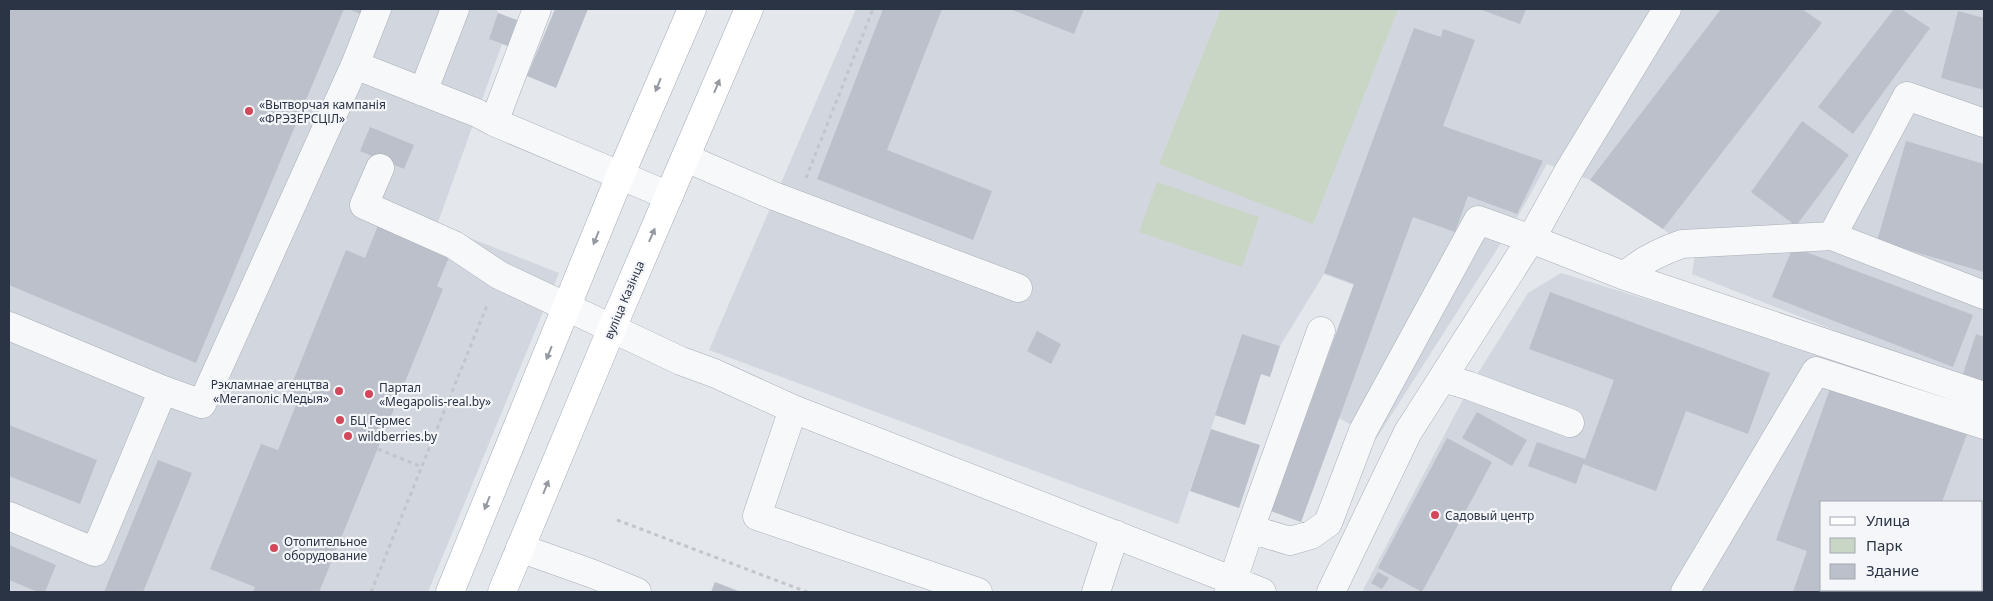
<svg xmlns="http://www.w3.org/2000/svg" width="1993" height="601" font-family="'Noto Sans',sans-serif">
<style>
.built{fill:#d2d6de;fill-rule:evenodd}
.green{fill:#c9d6c5}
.building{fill:#bbc0ca}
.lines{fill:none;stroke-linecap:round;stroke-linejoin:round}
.minor-casing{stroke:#a9aeb7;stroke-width:29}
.major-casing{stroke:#a3abb8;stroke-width:29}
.path{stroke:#c2c5cb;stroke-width:3;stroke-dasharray:4 4;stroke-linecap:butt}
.minor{stroke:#f7f8fa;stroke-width:28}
.major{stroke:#fff;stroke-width:28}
.oneway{fill:#959aa2}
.poi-dot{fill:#d1495b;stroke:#f4f6f9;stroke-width:2}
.labels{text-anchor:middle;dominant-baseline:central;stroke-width:4.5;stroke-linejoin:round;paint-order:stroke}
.poi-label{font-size:12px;fill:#2b3445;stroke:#f4f6f9;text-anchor:start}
.street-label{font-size:12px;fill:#2b3445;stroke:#f4f6f9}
</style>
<rect width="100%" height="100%" fill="#e4e7ec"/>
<path class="built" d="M9,9h488l1,4 19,7 -9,26 -6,-2 -65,181 122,48 -131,319h-419z
M856,9h1128v378l-23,-7 -269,-106 3,-20 -32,-25 -73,-49 -43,-16 -30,54 -141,221 -37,-21 -38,104 -30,-11 83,-226 -30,-11 -44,72 -38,-12 -31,95 -33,95 -469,-174z
M1561,273l308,95 115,39v185h-622l108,-206 58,-93zM1822,502h160v88h-160z"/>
<path class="green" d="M1221,9h177l-85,215 -154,-60z
M1157,182l102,35 -17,50 -103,-35z"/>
<path class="building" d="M9,9h335l-148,354 -187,-78z
M348,9h18l-3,6z
M555,9h33l-32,79 -29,-12z
M883,9h59l-55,141 105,41 -19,49 -156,-61z
M1010,9h74l-10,25z
M1479,9h47l-6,15z
M1721,9h81l20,14 -159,206 -73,-49z
M1894,9h7l29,19 -77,106 -35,-27z
M1958,11l26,7v72l-43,-12z
M498,13l19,7 -9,26 -19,-7z
M1414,28l27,9 2,-8 32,11 -32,86 100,35 -26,53 -49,-18 -13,36 -42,-15 -112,305 -30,-11 83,-227 -30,-11z
M1802,121l47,34 -53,71 -45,-34z
M370,127l44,18 -10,24 -44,-18z
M1906,141l78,23v108l-107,-31z
M379,223l71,32 -13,31 6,3 -124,303h-66l2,-5 -45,-18 51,-125 17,6 22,-55 -11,-4 57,-141 19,8z
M1793,247l180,68 -20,52 -181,-70z
M1550,292l220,81 -22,61 -62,-23 -30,80 -73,-27 -7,20 -48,-18 9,-24 48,17 29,-79 -85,-31z
M1037,331l24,13 -10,20 -24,-13z
M1242,334l38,12 -10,31 -9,-3 -16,51 -30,-10z
M1976,334l8,3v50l-23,-7z
M1831,386l136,48 -25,68h-120v88h89l-1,2h-117l14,-41 -31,-11z
M1477,412l50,28 -15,26 -50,-28z
M9,425l88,35 -17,44 -71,-28z
M1211,429l49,16 -21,63 -49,-17z
M1447,438l45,24 -70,130 -44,-24z
M158,460l34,13 -49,119h-39z
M9,545l47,20 -11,27h-7l-29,-12z
M1378,572l11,6 -7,11 -11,-6z
M715,582l26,10h-30z"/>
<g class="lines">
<g class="minor-casing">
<path id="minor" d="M355,65l22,-56
M423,92l32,-83
M494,122l43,-113
M686,158l88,38 244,92
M380,168l-16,37 90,40 45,30 182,86 33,12 79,36 469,183
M1832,236l75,-140 77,27
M1625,276c15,-15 37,-25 57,-32l150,-8 152,59
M9,326l154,64 39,14 153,-339 122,48 17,9 175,74
M1443,378l27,8 100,37
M793,409l-36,107 221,76
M9,516l86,36 68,-162
M1250,529l71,-198
M520,548l73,26 44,18
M1096,592l19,-58
M1229,592l21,-63 40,12 21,-6 17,-12 35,-92 115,-211 53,19 37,-67 99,-163
M1331,592l77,-160 123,-193 94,37 359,120
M1685,592l131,-221 168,54"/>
</g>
<g class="major-casing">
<path id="major" d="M450,592l170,-416 72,-167
M502,592l110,-264 137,-319"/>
</g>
<path class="path" d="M806,178l67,-169
M378,449l44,18
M617,520l190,72
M371,592l117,-289"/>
<use href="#minor" class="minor"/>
<use href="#major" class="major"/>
</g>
<defs><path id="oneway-solid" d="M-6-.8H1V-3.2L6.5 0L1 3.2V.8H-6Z" transform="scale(1.25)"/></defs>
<g class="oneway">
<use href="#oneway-solid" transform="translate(658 85) rotate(112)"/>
<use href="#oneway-solid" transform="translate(717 86) rotate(-67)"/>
<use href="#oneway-solid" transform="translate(652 235) rotate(-66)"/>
<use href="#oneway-solid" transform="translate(596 238) rotate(112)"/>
<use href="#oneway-solid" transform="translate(549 353) rotate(112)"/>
<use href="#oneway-solid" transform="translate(546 487) rotate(-68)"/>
<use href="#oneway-solid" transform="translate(487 503) rotate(112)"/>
</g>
<g class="poi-dot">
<circle cx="249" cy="111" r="5"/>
<circle cx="339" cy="391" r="5"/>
<circle cx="369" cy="394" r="5"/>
<circle cx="340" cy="420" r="5"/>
<circle cx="348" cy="436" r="5"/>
<circle cx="1435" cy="515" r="5"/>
<circle cx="274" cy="548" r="5"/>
</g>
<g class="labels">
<g class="poi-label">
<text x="259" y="104">«Вытворчая кампанія<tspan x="259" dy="14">«ФРЭЗЕРСЦІЛ»</tspan></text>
<text x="329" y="384" text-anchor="end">Рэкламнае агенцтва<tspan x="329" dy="14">«Мегаполіс Медыя»</tspan></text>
<text x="379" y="387">Партал<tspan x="379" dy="14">«Megapolis-real.by»</tspan></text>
<text x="350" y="420">БЦ Гермес</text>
<text x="358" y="436">wildberries.by</text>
<text x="1445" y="515">Садовый центр</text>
<text x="284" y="541">Отопительное<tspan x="284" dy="14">оборудование</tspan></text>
</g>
<g class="street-label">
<text transform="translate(624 300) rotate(-67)">вуліца Казінца</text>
</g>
</g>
<rect width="1993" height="601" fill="none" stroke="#2b3445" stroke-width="20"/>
<rect x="1820" y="501" width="162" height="90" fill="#f4f6f9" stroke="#a4a8b1"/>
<rect x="1830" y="517" width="25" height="8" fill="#ffffff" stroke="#a4a8b1"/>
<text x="1866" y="526" font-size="15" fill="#2b3445">Улица</text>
<rect x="1830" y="538" width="25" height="15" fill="#c9d6c5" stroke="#a4a8b1"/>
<text x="1866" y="551" font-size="15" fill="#2b3445">Парк</text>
<rect x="1830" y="564" width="25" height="15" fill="#bbc0ca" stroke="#a4a8b1"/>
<text x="1866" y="576" font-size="15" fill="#2b3445">Здание</text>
</svg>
